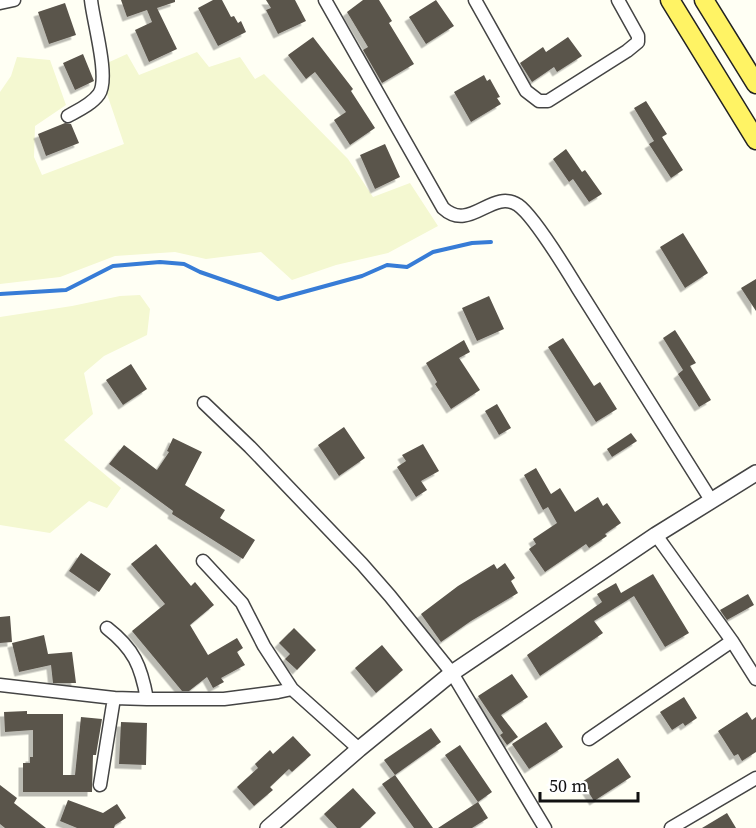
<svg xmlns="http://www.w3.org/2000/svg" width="756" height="828" font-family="'Source Serif 4',serif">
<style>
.farmland{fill:#f4f8d1}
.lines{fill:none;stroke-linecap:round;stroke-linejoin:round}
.stream{stroke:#377cd6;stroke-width:4}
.building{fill:#5a544c;filter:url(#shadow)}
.minor-casing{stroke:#444;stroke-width:15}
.tertiary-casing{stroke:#444;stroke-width:18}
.primary-casing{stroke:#222;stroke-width:21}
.minor{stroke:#fff;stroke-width:12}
.tertiary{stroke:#fff;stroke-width:15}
.primary{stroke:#fff364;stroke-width:18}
</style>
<defs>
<filter id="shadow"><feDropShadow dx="-4.5" dy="4.5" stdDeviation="0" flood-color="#0004"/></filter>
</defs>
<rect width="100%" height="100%" fill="#fffff4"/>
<path class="farmland" d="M197,52l12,15 31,-10 15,22 9,-5 84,85 25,38 37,-14 28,43 -50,27 -52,12 -44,15 -31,-28 -55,7 -31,-7 -60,4 -55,21 -60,7v-192l11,-16 6,-19 33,3 16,45 -31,21 -1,31 8,18 82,-31 -18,-53 -1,-27 22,-10 12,21z
M140,295l10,14 -3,26 -43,21 -20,17 9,41 -29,26 57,48 -14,20 -18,-7 -39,32 -50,-8v-208l72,-11 48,-10z"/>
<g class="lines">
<path class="stream" d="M0,294l66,-4 47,-24 47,-4 24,2 16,8 78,27 84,-23 25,-11 20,2 26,-15 39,-9 19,-1"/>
</g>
<path class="building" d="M121,0h54v2l-18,6 20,41 -28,13 -14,-32 17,-8 -5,-12 -20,7z
M213,0h9l9,17 3,-1 4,7 3,-2 5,11 -28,14 -20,-38z
M266,0h29l11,21 -28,13 -12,-24 5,-2z
M363,0h16l13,21 -3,2 25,41 -32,19 -19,-33 5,-3 -21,-35z
M436,0l18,26 -28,18 -17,-27z
M65,3l11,32 -27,9 -11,-32z
M313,37l40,52 -2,2 24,37 -25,17 -16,-25 12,-8 -31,-40 -9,7 -18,-24z
M568,37l14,19 -25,16 -3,-5 -22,15 -12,-19 23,-16 3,5z
M83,54l11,27 -19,9 -12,-27z
M484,75l3,6 3,-2 10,18 -3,1 4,6 -30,18 -17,-30z
M646,101l21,33 -5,3 21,33 -12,8 -22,-34 5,-3 -20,-33z
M65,123l6,1 8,19 -33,13 -8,-22z
M385,144l15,33 -25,12 -15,-34z
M566,149l16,23 3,-2 17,24 -13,8 -16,-23 -4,3 -16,-23z
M683,233l25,40 -23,15 -25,-41z
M756,279v32l-15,-23z
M489,296l15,33 -27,12 -15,-33z
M675,330l21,33 -6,3 21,34 -12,7 -21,-33 5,-4 -20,-32z
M563,338l31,48 6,-4 17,27 -21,13 -48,-75z
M464,340l6,12 -11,6 21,32 -29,19 -16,-25 2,-2 -11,-19z
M131,364l16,25 -24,16 -17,-25z
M497,404l14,24 -12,7 -14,-24z
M344,427l21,31 -26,18 -21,-31z
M631,433l6,8 -25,16 -5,-8z
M173,438l29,14 -17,33 40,25 -5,8 35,22 -12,19 -71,-45 1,-3 -64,-47 15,-19 33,25 12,-18 -2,-1z
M423,444l16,27 -18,10 6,9 -11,7 -19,-30 9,-6 -4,-6z
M536,468l15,26 9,-6 15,24 23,-15 5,9 4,-3 14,20 -16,11 2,2 -18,12 -3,-4 -41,28 -16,-23 7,-5 -3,-5 24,-16 -9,-16 -5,3 -19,-35z
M156,544l35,42 4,-4 19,23 -24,20 18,30 29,-17 6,10 -6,4 8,13 -24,13 3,4 -11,6 -6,-11 -18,14h-7l-50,-60 33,-27 -34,-40z
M81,553l30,21 -12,18 -30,-21z
M505,563l10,15 -4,3 7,12 -47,28 -30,21 -20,-28 37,-28 36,-22 3,5z
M653,574l36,59 -24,14 -31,-51 -40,25 9,12 -63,43 -13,-21 75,-53 -5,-8 19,-11 5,10z
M748,594l6,11 -27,15 -7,-10z
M10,616l2,26 -12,1v-26z
M294,628l22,22 -19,20 -12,-11 5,-5 -11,-11z
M44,635l4,19 24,-2 4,31h-23l-2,-18 -32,7 -7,-29z
M382,645l21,25 -27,23 -21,-25z
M512,674l16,23 -27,18 17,22 -11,8 -7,-10 3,-2 -25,-37z
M684,697l13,21 -12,8 -2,-3 -11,7 -12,-18z
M27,711v3h36v61h12l6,-58 21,2 -6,36h-3l-1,37h-69v-29h7v-6h3v-27l-28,2 -1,-20z
M747,712l5,8 4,-3v35l-14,9 -4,-7 -4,2 -16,-25z
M121,722l26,1 -1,42 -27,-1z
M546,722l17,25 -34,22 -17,-25z
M431,728l10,14 -46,33 -11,-15z
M293,736l18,19 -19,17 -3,-3 -19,18 3,3 -19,16 -17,-19 21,-19 -3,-4 15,-14 3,4z
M460,745l32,47 -14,10 -33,-47z
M618,758l13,19 -37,24 -12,-19z
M395,775l38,53h-19l-32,-44z
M0,785l17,13 -3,5 32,25h-41l-5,-4z
M353,788l23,25 -16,15h-23l-13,-14z
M68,800l35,13 14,-9 9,14 -11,7 -1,3h-37l-17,-7z
M478,802l10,16 -16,10h-34z
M727,813l9,15h-34z"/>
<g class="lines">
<g class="minor-casing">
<path id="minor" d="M325,0l118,208c27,25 49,-20 75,-3 16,11 48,64 59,82 45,71 89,142 134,213
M475,0l51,91 13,10h9l79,-50 11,-9v-6l-20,-36
M0,3l14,-3
M68,116c11,-6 24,-12 31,-22 11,-16 -6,-73 -8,-94
M204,403l46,44 112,117 28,32 62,77 93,155
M656,535l76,106 24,38
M203,561l39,42 22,43 28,43 67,60
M107,628c27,21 34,38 40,71
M0,685l114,13 33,1h77l54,-7 14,-3
M589,739l143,-98
M100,785l14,-87
M671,828l85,-50"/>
</g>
<g class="tertiary-casing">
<path id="tertiary" d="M268,828l91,-79 93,-76 204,-138 100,-62"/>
</g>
<g class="primary-casing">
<path id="primary" d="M670,0l86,140
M704,0l52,84"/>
</g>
<use href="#minor" class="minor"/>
<use href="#tertiary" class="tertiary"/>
<use href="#primary" class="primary"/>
</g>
<path d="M540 792v9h98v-9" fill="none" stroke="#111111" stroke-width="3"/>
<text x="549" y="792" font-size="18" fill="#111111" stroke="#ffffff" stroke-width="4.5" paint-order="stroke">50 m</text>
</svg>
